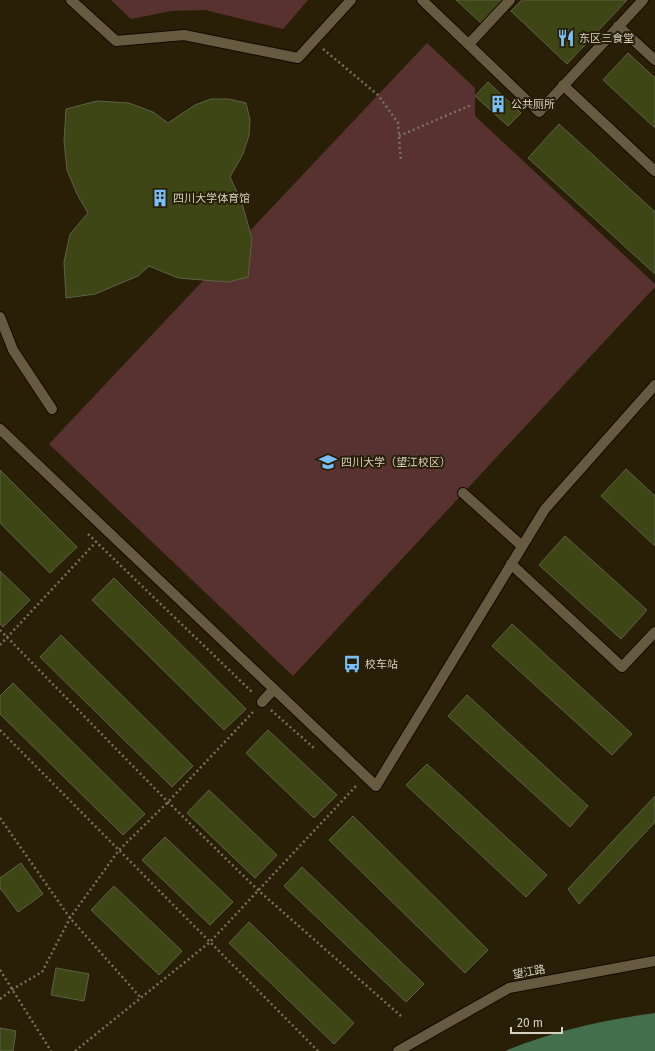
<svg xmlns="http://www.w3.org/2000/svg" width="655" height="1051" font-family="'Fira Sans','Noto Sans SC',sans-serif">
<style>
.green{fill:#573230}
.water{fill:#446f4d}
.building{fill:#3d4614;stroke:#5c6248}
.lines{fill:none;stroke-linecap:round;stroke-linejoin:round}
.minor-casing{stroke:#120900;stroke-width:12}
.path{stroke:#79715d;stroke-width:2.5;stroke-dasharray:2 3;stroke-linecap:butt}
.minor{stroke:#665b41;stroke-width:10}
.labels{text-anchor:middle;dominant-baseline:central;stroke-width:4;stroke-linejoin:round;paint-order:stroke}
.poi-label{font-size:11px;fill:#d7d1c2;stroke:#291f07;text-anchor:start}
.street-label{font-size:11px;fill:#d7d1c2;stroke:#291f07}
</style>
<rect width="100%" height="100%" fill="#291f07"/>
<path class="green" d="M111,0h197l-25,29 -78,-19 -34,1 -40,8z
M427,43l48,45v28l180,168v3l-362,389 -244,-232z"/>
<path class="water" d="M655,1013v38h-150c48,-20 99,-31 150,-38z"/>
<path class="building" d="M456,0h46l-21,23z
M522,0h105l-60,64 -56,-53z
M628,53l27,25v50l-52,-48z
M488,82l33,31 -13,13 -33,-30z
M211,99h18l17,4 4,17 -1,15 -6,19 -13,23 12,26 10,36 -4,38 -20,5 -50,-4 -29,-12 -11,10 -43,18 -29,4 -2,-36 6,-28 18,-21 -11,-19 -10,-24 -3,-29 2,-32 31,-8 32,2 24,9 15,11 27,-18z
M559,124l96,88v62l-127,-116z
M626,469l29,27v50l-54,-50z
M0,470l77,77 -27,26 -50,-50z
M565,536l82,74 -26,29 -82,-74z
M0,571l30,29 -27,27 -3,-3z
M114,578l132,131 -22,21 -132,-130z
M512,624l120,110 -20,21 -120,-109z
M61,635l132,131 -21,21 -132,-130z
M13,683l132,131 -22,21 -123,-121v-18z
M467,695l121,111 -18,21 -122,-111z
M268,730l69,65 -23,23 -68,-65z
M427,764l120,111 -21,22 -120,-112z
M209,790l68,65 -22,23 -68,-65z
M655,796v26l-76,82 -11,-15z
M353,816l135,134 -23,23 -136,-133z
M165,837l68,65 -23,23 -68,-65z
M21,863l22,31 -25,18 -17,-23 -1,1v-12z
M302,867l122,117 -18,18 -122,-116z
M114,886l68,65 -23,24 -68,-65z
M249,922l105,101 -20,21 -105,-101z
M56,968l33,6 -5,27 -33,-6z
M0,1028l16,3 -3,20h-13z"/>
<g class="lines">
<g class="minor-casing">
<path id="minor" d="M71,0l45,41 68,-6 114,23 53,-58
M422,0l117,112 104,-112
M618,26l37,34
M469,44l41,-44
M563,85l92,86
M0,317l13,33 39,59
M0,429l376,357 169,-277 110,-124
M463,493l59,53
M511,564l111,103 33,-35
M262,702l12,-13
M398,1051l111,-63 146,-27"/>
</g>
<path class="path" d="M323,49l55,46 20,28 3,39
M399,136l72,-31
M88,534l165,159
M0,630l168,172 91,89 143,126
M0,645l96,-103
M271,710l44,39
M0,730l318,321
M0,818l70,100 71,80
M0,970l51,81
M0,999l13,-10 29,-17 28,-54 49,-68 49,-48 86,-91
M75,1051l135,-109 146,-156"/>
<use href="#minor" class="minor"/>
</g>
<defs>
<g id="restaurant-bare" transform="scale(1.38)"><path d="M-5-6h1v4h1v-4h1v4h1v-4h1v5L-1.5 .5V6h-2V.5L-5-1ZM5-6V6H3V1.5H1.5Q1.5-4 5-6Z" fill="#79bff8" stroke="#291f07" stroke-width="2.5" paint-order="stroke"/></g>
<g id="building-bare" transform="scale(1.38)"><path d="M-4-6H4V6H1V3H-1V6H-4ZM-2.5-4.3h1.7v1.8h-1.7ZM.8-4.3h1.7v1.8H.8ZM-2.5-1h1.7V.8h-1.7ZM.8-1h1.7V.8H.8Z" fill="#79bff8" stroke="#291f07" stroke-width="2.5" paint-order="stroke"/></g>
<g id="university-bare" transform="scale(1.38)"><path d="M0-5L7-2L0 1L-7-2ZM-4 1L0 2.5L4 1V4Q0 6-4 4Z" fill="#79bff8" stroke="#291f07" stroke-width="2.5" paint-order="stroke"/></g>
<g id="bus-bare" transform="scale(1.38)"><path d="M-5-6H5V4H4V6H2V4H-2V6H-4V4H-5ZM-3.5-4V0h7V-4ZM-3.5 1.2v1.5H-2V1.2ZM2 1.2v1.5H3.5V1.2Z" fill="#79bff8" stroke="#291f07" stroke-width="2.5" paint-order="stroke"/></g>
</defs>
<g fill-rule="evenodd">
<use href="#restaurant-bare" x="566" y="38"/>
<use href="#building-bare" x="498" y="104"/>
<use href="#building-bare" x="160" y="198"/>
<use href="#university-bare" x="328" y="462"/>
<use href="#bus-bare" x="352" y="664"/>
</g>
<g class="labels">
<g class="poi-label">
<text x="579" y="38">东区三食堂</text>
<text x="511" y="104">公共厕所</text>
<text x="173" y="198">四川大学体育馆</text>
<text x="341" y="462">四川大学（望江校区）</text>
<text x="365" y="664">校车站</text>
</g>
<g class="street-label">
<text transform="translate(529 972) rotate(-11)">望江路</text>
</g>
</g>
<path d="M511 1027v6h51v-6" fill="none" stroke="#d7d1c2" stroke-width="2"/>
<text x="517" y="1027" font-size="12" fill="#d7d1c2" stroke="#291f07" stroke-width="3" paint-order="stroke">20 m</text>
</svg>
